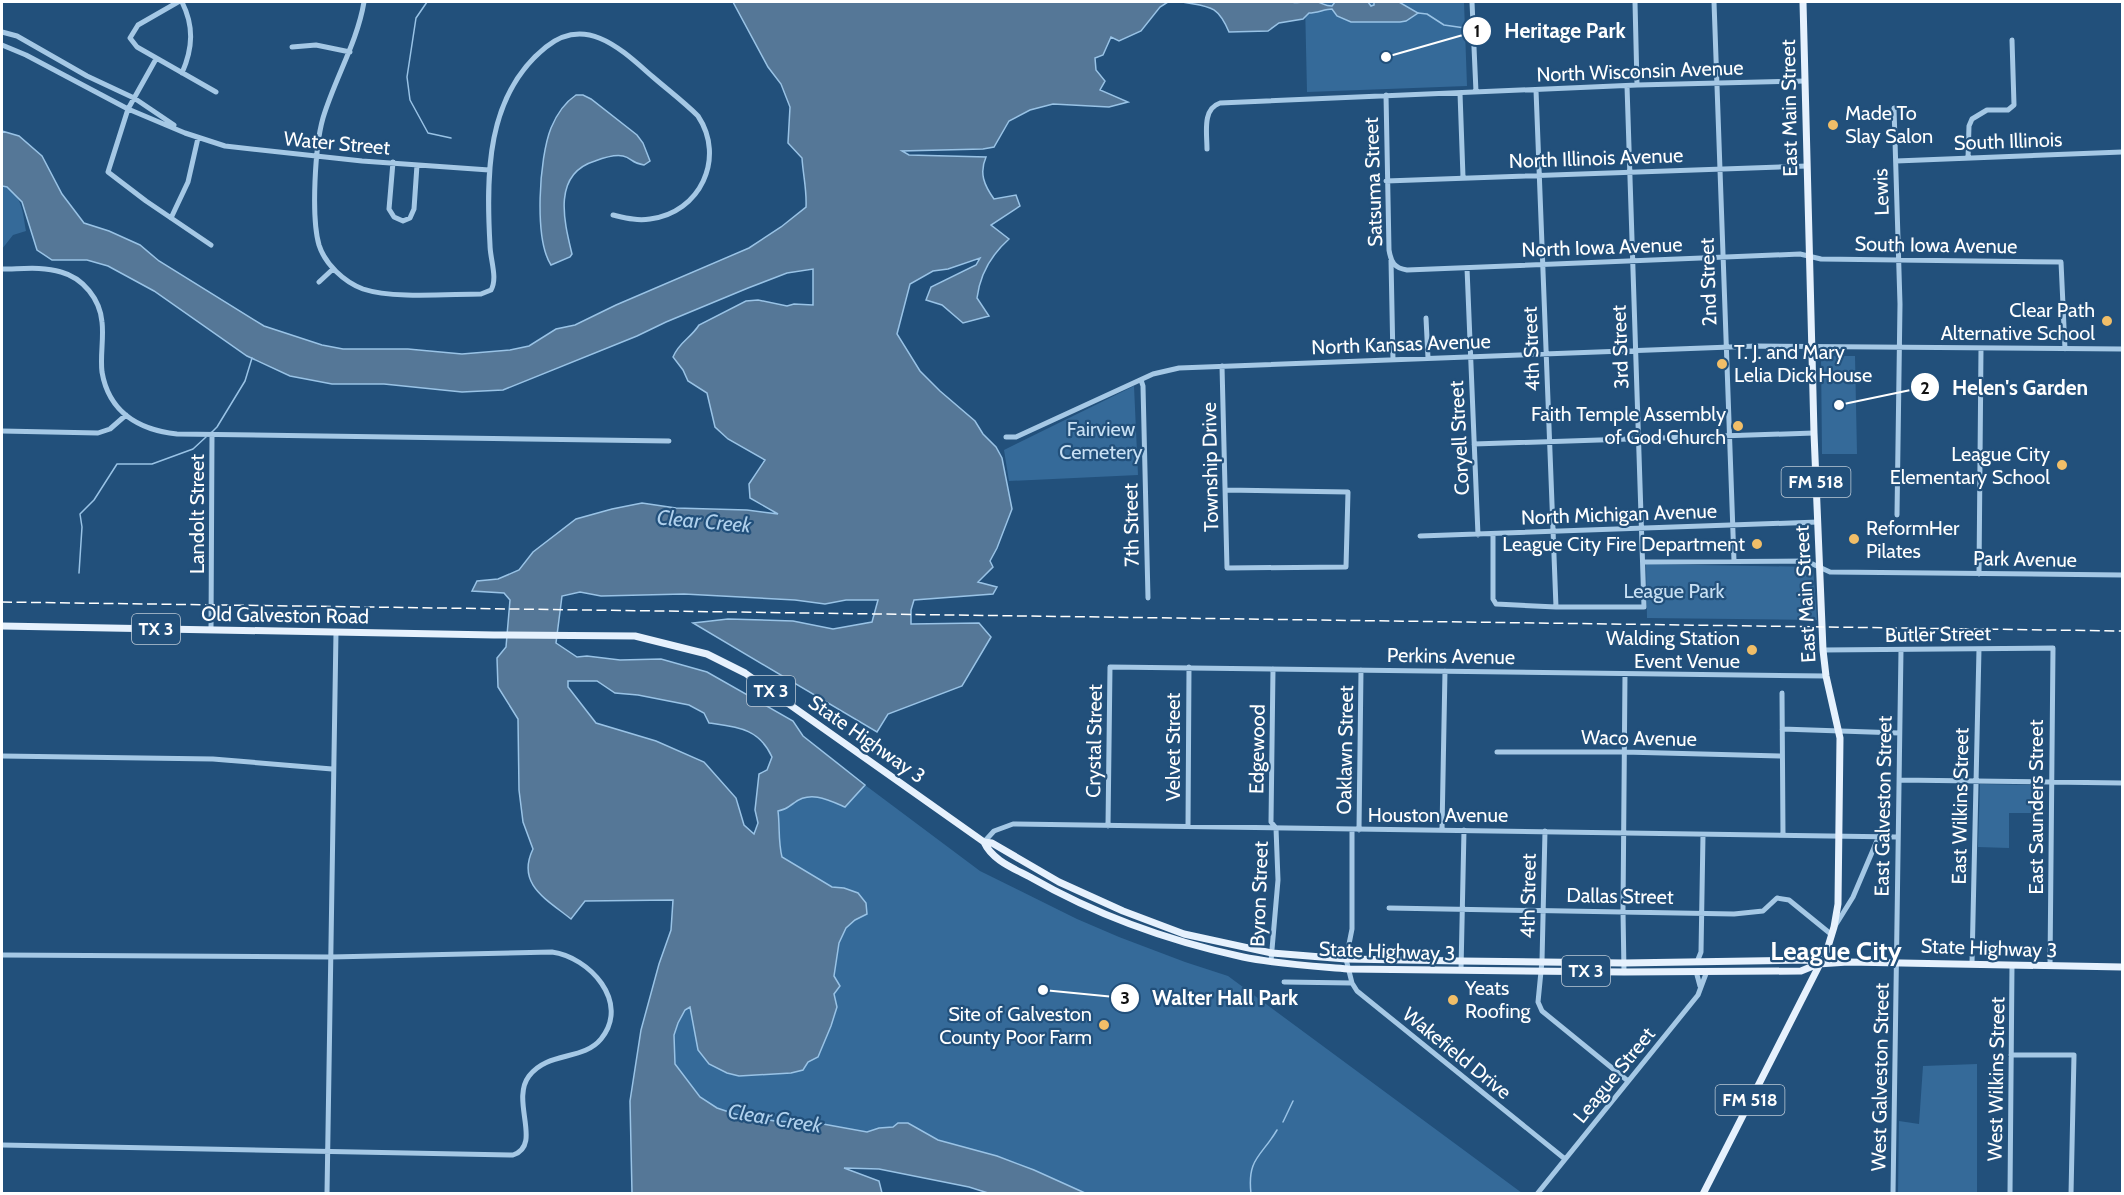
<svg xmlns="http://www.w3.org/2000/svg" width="2124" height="1195" font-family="Cabin,sans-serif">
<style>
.green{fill:#356a99}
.water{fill:#557797;stroke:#99c3e6;stroke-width:1.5;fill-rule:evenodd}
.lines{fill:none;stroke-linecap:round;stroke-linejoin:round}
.stream{stroke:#99c3e6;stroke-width:1.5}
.minor{stroke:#a5c8e5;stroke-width:5}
.major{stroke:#e6f1fd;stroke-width:7}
.rail{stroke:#fff;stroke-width:1.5;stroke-dasharray:10 4.5;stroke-linecap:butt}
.poi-dot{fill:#f1be68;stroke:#22507b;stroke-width:2}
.labels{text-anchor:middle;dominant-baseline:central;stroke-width:4.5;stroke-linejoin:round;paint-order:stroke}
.shield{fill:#22507b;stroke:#bdcad7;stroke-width:1.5}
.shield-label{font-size:18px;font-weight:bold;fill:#fff}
.street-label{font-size:20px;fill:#fff;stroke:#22507b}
.poi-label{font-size:20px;fill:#fff;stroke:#22507b;text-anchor:end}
.park-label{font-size:20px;fill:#c8e0f4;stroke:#22507b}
.water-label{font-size:21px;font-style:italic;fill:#b0d1ed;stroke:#22507b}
.district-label{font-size:26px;font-weight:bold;fill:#fff;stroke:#22507b}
.leader{fill:none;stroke:#fff;stroke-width:2}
.callout-dot{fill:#fff;stroke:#22507b;stroke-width:2}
.mark-label{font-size:18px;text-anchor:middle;font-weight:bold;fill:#111}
.callout-label{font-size:21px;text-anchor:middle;font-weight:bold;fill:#fff;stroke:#22507b;stroke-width:4.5;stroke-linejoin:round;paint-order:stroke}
</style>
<rect width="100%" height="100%" fill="#22507b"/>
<path class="green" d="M1305,2h159l3,84 -160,6z
M2,186c20,5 21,28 24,45l-13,4 -11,14z
M1821,356h34l2,98h-35z
M1134,386l4,89 -129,6 -5,-31z
M1646,564l167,3 4,53 -170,-2z
M1980,784l52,1 -1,28h-22v35l-31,-1z
M865,785l115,86 97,48 42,18 66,25 43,14 294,217h-437l-51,-23 -37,-14 -59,-16 -30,-17 -15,4 -14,1 -12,4 -44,-8 -48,-3 -37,-6 -21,-7 -17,-11 -25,-33 -1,-29 4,-12 7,-13 6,-3 7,43 41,26 64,-6 5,-8 10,-6 17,-41 2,-8 -3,-13 6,-8 -6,-10 5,-33 7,-15 9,-8 11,-6 -22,-26 -12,-1 -50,-30c-4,-16 -2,-30 -4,-46 11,-2 8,-3 16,-9 16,-12 35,-2 51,5z
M1977,1064v129h-79l1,-72 20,3 4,-58z"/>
<path class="water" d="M733,2h435l-8,5 -19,24 -22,10 -8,-4 -8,18 -8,3 1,12 9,11 -5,9 28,12 -19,5 -56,-3 -23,6 -21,11 -15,26 -11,2 -81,2 7,4 77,2c-7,16 -2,28 8,42l22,-4 4,11 -29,19 18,14c-18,16 -29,35 -32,59l12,18 -26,7 -21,-18 -16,-5 5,-13 45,-22 4,-7 -32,11 -15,2 -23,13 -13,50 23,37 20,20 35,30 8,13 13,13 6,11 10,51 -15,39 -7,13 3,6 -15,15 19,5 -4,7 -79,6 -3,10v14l68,-1 12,14 -29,49 -74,28 -11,18 -184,-109 35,-4 65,2 40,8 39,-7 6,-22h-32l-21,4 -30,-4 -111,-6 -83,2 -21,-4 -18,4 -6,47 21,14 10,-1 33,4 41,-1 46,13 86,49 10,15 62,49 -20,22c-16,-7 -35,-17 -51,-4 -8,5 -6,6 -16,8 2,16 0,30 4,46l50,30 12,1 14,5 8,10 1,11 -12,6 -9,8 -7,15 -5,33 6,10 -6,8 3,13 -6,19 -13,31 -10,5 -5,8 -12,3 -52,3 -12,-3 -18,-9 -11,-14 -8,-43 -5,3 -7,13 -4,12 1,29 25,33 17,11 21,7 37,6 48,3 44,8 12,-4 14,-1 5,-4h10l30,17 59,16 37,14 51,23h-97l-19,-6 -90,-18 -35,-1 35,13 3,12h-250l-2,-92 11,-71 18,-66 12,-34 2,-30 -88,1 -14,18c-25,-20 -55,-35 -38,-70l-10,-27 -4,-32 -1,-71 -20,-32 -1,-29 9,-11 4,-47 -6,-7 -32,-2 5,-10 21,-2 21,-9 14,-18 43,-33 36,-10 30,-6 34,5 71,2 31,4 -28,-16 -1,-14 16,-24 -37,-21 -13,-12 -8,-34 -19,-12 -5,-11 -10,-13c6,-15 18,-19 26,-32l47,-24 12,-1 29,6 7,-2 19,1v-36l-26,4 -39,15 -82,34 -29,14 -134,54 -41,2 -78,-8h-52l-42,-8 -43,-20 -93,-65 -46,-25 -21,-6h-35l-15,-10 -15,-48 -15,-15 -5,-1v-55l17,5 23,20 20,38 22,29 25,8 31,14 19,16 105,65 58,19 21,4h65l54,5 48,-4 19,-4 27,-17 19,-4 41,-20 133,-57 32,-21 25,-20c1,-17 -3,-32 -4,-49l-14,-15 2,-36 -9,-23 -13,-17zM568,681h29l18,12 23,2 51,10 15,8 5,10c28,4 50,5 63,34l-5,13 -8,4 -4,36 3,13 -4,11 -10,-9 -8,-27 -32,-36 -48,-21 -60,-18 -28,-36z
M1182,2h110c8,2 17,-2 26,0 6,2 7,4 14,4l3,-4h33l3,4 3,-1v-3h25l19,11 -12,8 -6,1h-49l-14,-6 -5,-7c-7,0 -15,4 -23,4l-6,6 -24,4 -11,8 -39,1c-12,-28 -20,-25 -47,-30z
M576,95h7l8,4 46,36 6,8 7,18 -6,4c-13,-2 -12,-7 -21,-9 -9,-2 -20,2 -28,5 -43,13 -31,60 -23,93l-2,3 -19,8c-17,-26 -12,-107 0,-137 5,-12 13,-25 25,-33z"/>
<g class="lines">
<path class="stream" d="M427,2l-11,16 -9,59 3,23 18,33 23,5
M1418,13l9,1 17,11 21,3
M212,432l5,-5 28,-46 7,-23
M79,573l3,-46 -2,-13 14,-14 23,-36h35l41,-15 13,-12
M1283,1122l10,-21
M1251,1194c-4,-36 10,-37 26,-64"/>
<path class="minor" d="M178,2l-40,23 -8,13 7,9 79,45
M182,2c12,24 11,46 0,71
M364,2c-7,41 -29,76 -41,116 -8,28 -12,99 -4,127 6,19 25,37 44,44 30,10 86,5 118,5l10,-4c7,-12 -1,-31 -1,-45 -4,-70 -4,-150 56,-198 41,-33 77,4 107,30 15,13 31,25 45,39 28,42 2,97 -48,103 -13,2 -24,-1 -37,-4
M1472,2l4,90
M1635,2l2,83
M1714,2l20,559
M2,32l15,4 70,40 47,22 40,27
M2,45l24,10 102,54 57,24 40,13 137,15 127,9
M292,47l24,-2 34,7
M156,59l-28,50 -20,63 38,29 65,44
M1536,90l20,517
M1460,93l3,84
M1386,95l3,155c2,12 5,18 18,20l393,-16 21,5 240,3 4,87
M1894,108l6,196 -3,211
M1207,149c0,-16 -5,-40 13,-46l417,-18 168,-4
M1968,158l1,-32 3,-7 15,-9h21l6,-5 -2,-65
M1896,161l226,-9
M393,162l-4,47 5,8 9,4 7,-3 4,-9 3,-44
M1386,181l421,-15
M171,218l17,-36 10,-44
M1391,260l2,100
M1467,268l11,267
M2,269c19,0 40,-3 59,3 22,6 39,27 41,50 2,16 -2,34 0,50 7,41 38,58 75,62l492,7
M319,282l14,-13
M1426,318l2,40
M1222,366l5,202 119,-1 2,-75 -123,-2
M1141,380l2,6 5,212
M2,431l96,2 12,-4 16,-14
M1006,437h10l137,-63 26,-6 578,-22 365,3
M1474,444l340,-11
M1493,534v65l3,5 60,3h88l-17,-521
M1420,536l398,-14
M1643,562l163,-1 24,11 292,3
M1979,574l2,-226
M211,630l1,-196
M1823,650l230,-2 -3,318
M1782,693l1,141
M1782,729l117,4
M1497,752h127l157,4
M2,756l211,3 119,10
M1899,780l223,3
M1108,826l2,-159 716,9
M1188,827l1,-160
M1352,829v100l-6,30 6,24 5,8 208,168
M1359,830l2,-160
M1442,830l3,-159
M1545,831l-3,130 -4,41 4,9 86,70
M984,842l10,-11 19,-7 884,13
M1389,908l345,6 29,-3 14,-13 12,2 43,35
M1835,926l18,-29 26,-61
M2,955l329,2 221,-5c37,5 79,50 49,87 -18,22 -53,12 -72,37 -19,25 14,69 -16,79l-511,-10
M1271,961l7,-81 -2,-52 -5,-6 2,-153
M1697,962l4,-10 2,-117
M1972,963l7,-314
M1461,970l3,-140
M1696,971l4,15
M1624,972l-1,-61 2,-237
M1284,982l68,1
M2011,1055h63l-3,139
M327,1194l9,-562
M1537,1194l161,-199 9,-24
M1893,1194l8,-544
M2010,1194l2,-229"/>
<path class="major" d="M2,626l492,9 141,1 72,18 38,19 239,169 8,1 67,39 64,29 61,23 88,19 74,6 115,2 163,2 183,-3 11,4
M984,842c8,18 29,26 46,35 66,38 139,64 213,80 34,7 70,9 105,12l276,3 177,-1 17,-7 30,-2 274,5
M1703,1194l124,-244 7,-23 4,-23 2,-166 -14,-62 -3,-26 -9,-217 -11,-431"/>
<path class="rail" d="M2,602l2120,29"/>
</g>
<g class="poi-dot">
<circle cx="1833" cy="125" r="6"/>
<circle cx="2107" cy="321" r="6"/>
<circle cx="1722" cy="364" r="6"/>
<circle cx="1738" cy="426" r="6"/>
<circle cx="2062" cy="465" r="6"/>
<circle cx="1854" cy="539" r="6"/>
<circle cx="1757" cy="544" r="6"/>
<circle cx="1752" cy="650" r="6"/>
<circle cx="1453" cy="1000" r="6"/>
<circle cx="1104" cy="1025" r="6"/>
</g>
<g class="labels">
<g class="shield">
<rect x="1781.5" y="467" width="69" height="30" rx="4.5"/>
<rect x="132" y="614" width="48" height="30" rx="4.5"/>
<rect x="747" y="676" width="48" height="30" rx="4.5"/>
<rect x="1562" y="956" width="48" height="30" rx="4.5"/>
<rect x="1715.5" y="1085" width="69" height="30" rx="4.5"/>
</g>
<g class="shield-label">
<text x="1816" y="482">FM 518</text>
<text x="156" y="629">TX 3</text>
<text x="771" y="691">TX 3</text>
<text x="1586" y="971">TX 3</text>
<text x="1750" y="1100">FM 518</text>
</g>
<g class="street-label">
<text transform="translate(1640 71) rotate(-2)">North Wisconsin Avenue</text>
<text transform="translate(1789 108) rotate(-91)">East Main Street</text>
<text transform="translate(2008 141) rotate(-2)">South Illinois</text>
<text transform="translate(337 143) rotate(5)">Water Street</text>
<text transform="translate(1596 158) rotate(-2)">North Illinois Avenue</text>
<text transform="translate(1373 182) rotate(-92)">Satsuma Street</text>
<text transform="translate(1881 192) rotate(-92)">Lewis</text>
<text transform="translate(1936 245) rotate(1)">South Iowa Avenue</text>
<text transform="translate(1602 247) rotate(-2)">North Iowa Avenue</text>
<text transform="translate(1708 282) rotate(-92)">2nd Street</text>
<text transform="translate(1401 344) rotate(-2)">North Kansas Avenue</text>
<text transform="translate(1620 347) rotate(-92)">3rd Street</text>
<text transform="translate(1531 349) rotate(-92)">4th Street</text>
<text transform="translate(1459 438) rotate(-93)">Coryell Street</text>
<text transform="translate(1210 467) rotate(-91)">Township Drive</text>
<text transform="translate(197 514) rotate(-90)">Landolt Street</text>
<text transform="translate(1619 514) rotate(-2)">North Michigan Avenue</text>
<text transform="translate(1131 525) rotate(-91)">7th Street</text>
<text transform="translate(2025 559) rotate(1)">Park Avenue</text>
<text transform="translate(1805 594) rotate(-93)">East Main Street</text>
<text transform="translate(285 615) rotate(1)">Old Galveston Road</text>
<text transform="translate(1938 634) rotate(-1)">Butler Street</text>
<text transform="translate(1451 656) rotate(1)">Perkins Avenue</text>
<text transform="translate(1639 738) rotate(1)">Waco Avenue</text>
<text transform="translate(867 739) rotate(35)">State Highway 3</text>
<text transform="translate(1094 741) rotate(-89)">Crystal Street</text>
<text transform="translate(1173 747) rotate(-90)">Velvet Street</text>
<text transform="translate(1257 749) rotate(-89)">Edgewood</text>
<text transform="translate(1345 750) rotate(-89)">Oaklawn Street</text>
<text transform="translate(1883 806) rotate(-89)">East Galveston Street</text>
<text transform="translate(1960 806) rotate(-89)">East Wilkins Street</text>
<text transform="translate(2036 807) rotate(-90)">East Saunders Street</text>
<text x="1438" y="815">Houston Avenue</text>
<text transform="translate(1259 894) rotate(-88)">Byron Street</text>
<text transform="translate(1528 896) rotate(-89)">4th Street</text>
<text transform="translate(1620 896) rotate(1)">Dallas Street</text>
<text transform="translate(1989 948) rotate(2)">State Highway 3</text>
<text transform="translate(1387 951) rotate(2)">State Highway 3</text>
<text transform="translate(1457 1053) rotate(39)">Wakefield Drive</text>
<text transform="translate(1614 1075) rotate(-51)">League Street</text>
<text transform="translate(1880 1077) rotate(-89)">West Galveston Street</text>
<text transform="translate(1996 1079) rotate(-89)">West Wilkins Street</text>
</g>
<g class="poi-label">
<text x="1845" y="113" text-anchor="start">Made To<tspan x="1845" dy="23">Slay Salon</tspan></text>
<text x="2095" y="310">Clear Path<tspan x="2095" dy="23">Alternative School</tspan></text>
<text x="1734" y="352" text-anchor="start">T. J. and Mary<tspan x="1734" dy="23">Lelia Dick House</tspan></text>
<text x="1726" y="414">Faith Temple Assembly<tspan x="1726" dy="23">of God Church</tspan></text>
<text x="2050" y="454">League City<tspan x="2050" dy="23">Elementary School</tspan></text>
<text x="1866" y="528" text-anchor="start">ReformHer<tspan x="1866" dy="23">Pilates</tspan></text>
<text x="1745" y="544">League City Fire Department</text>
<text x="1740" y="638">Walding Station<tspan x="1740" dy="23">Event Venue</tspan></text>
<text x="1465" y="988" text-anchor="start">Yeats<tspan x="1465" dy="23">Roofing</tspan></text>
<text x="1092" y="1014">Site of Galveston<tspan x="1092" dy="23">County Poor Farm</tspan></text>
</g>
<g class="park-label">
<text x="1101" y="429">Fairview<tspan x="1101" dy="23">Cemetery</tspan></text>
<text x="1674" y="591">League Park</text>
</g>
<g class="water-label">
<text transform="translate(704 521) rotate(5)">Clear Creek</text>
<text transform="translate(775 1118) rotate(9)">Clear Creek</text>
</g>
<g class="district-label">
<text x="1836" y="951">League City</text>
</g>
</g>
<path class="leader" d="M1386 57L1477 31M1839 405L1925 387M1043 990L1125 998"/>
<g class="callout-dot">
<circle cx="1386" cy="57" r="6"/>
<circle cx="1839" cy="405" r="6"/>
<circle cx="1043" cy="990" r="6"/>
<circle cx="1477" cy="31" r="15"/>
<circle cx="1925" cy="387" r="15"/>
<circle cx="1125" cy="998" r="15"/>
</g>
<g class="mark-label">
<text x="1477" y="37">1</text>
<text x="1925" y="394">2</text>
<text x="1125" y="1004">3</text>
</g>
<g class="callout-label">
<text x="1565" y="38">Heritage Park</text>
<text x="2020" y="395">Helen's Garden</text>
<text x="1225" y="1005">Walter Hall Park</text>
</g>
<rect width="2124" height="1195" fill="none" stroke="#ffffff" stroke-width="6"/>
</svg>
